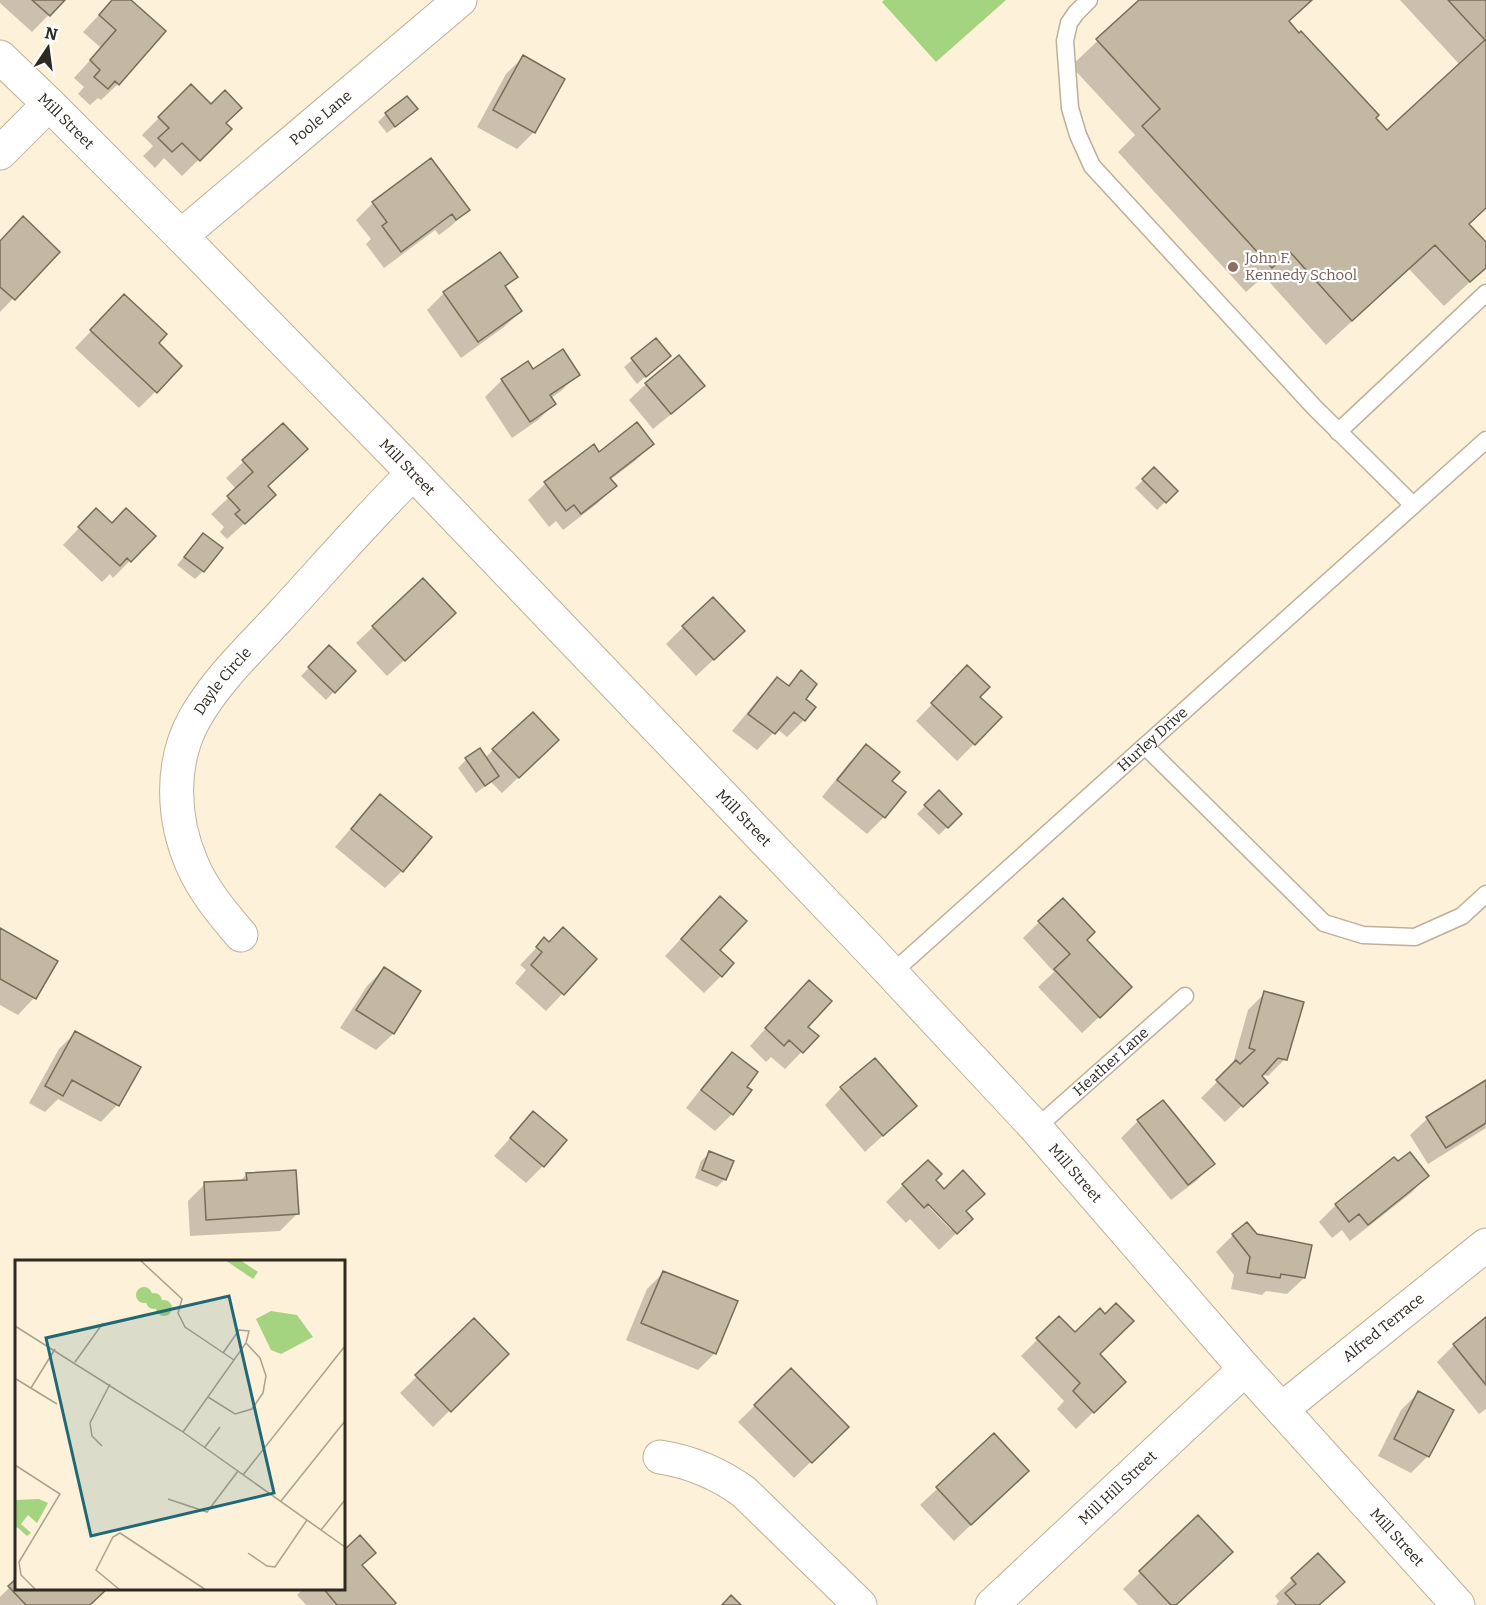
<svg xmlns="http://www.w3.org/2000/svg" width="1486" height="1605" font-family="Bitter,serif">
<style>
.green{fill:#a4d47f}
.shadow{fill:#0003;fill-rule:evenodd}
.building{fill:#c3b8a1;stroke:#776c58;stroke-width:1.5}
.lines{fill:none;stroke-linecap:round;stroke-linejoin:round}
.service-casing{stroke:#bcb09a;stroke-width:19}
.minor-casing{stroke:#bcb09a;stroke-width:35}
.tertiary-casing{stroke:#bcb09a;stroke-width:35}
.service{stroke:#fff;stroke-width:16}
.minor{stroke:#fff;stroke-width:33}
.tertiary{stroke:#fff;stroke-width:33}
.education-dot{fill:#8d6e63;stroke:#fff;stroke-width:2}
.labels{text-anchor:middle;dominant-baseline:central;stroke-width:4.5;stroke-linejoin:round;paint-order:stroke}
.street-label{font-size:15px;fill:#2e2921;stroke:#fff}
.education-label{font-size:15px;fill:#785e54;stroke:#fff;text-anchor:start}
.inset-road{fill:none;stroke:#aaa18f;stroke-width:1.5}
.view{fill:#216876;fill-opacity:0.15;stroke:#216876;stroke-width:3}
.inset-edge{fill:none;stroke:#2e2921;stroke-width:3}
</style>
<rect width="100%" height="100%" fill="#fdf1d9"/>
<path class="green" d="M884,0h122l-70,62 -54,-60z"/>
<path class="shadow" d="M0,0h63l-31,32 -32,-29z
M113,0h16l35,31 -46,53 -17,16 -3,-2 -8,7 -12,-11 6,-7 -10,-9 27,-30 -18,-16z
M1141,0h171l-24,22 98,110 74,-67 -60,-65h86v208l-18,17 18,19v23l-42,39 -35,-37 -83,76 -62,-69 -18,16 -128,-140 17,-17 -64,-69z
M523,57l11,75 -17,17 -40,-22 29,-53z
M191,86l39,43 -48,47 -18,-18 -9,10 -12,-12 10,-10 -11,-11z
M386,114l21,3 -20,16 -9,-11z
M373,203l95,7 -17,16 -12,9 -4,-5 -51,38 -18,-24 5,-5 -15,-19z
M0,242l58,10 -58,60z
M499,255l17,22 -11,11 16,23 -17,16 -43,31 -34,-48 17,-17z
M108,313l49,31 -1,47 -17,17 -64,-60z
M656,340l13,16 -32,28 -13,-17z
M527,363l6,8 45,3 -17,17 -10,7 3,6 -16,16 -26,18 -27,-41 17,-17z
M646,384l57,1 -17,17 -33,27 -24,-29z
M283,425l-17,62 -9,25 -30,27 -7,-7 4,-5 -13,-13 26,-24 -11,-12z
M652,444l-17,17 -25,19 5,6 -17,17 -35,27 -7,-9 -7,6 -21,-27 17,-16 48,-37 6,7z
M1154,469l22,22 -19,19 -22,-22z
M96,510l16,14 42,12 -41,42 -3,-4 -8,8 -39,-37z
M203,535v36l-8,8 -18,-14z
M712,599l14,49 -30,28 -30,-32z
M373,627l64,3 -50,46 -31,-33z
M329,647l25,24 -28,29 -25,-24z
M801,672l3,48 -17,17 -10,-8 -20,21 -25,-19 29,-35 16,-17 10,7z
M951,684l27,13 22,21 -43,43 -41,-40z
M866,746l24,35 -6,36 -17,17 -45,-37 27,-34z
M480,750l5,8 8,-8 47,7 -38,36 -11,-11 -15,11 -18,-25 8,-8z
M939,792l21,22 -21,21 -22,-21z
M381,796l49,41 -28,34 -17,17 -50,-41 29,-34z
M703,915l15,35 3,26 -17,17 -39,-37z
M1039,922l46,18 28,64 -31,29 -44,-46 16,-15 -31,-34z
M0,930l56,32 -22,36 -16,17 -18,-10z
M544,940l4,4 47,15 -49,52 -31,-28 11,-13 -6,-5z
M384,969l35,22 -26,43 -17,16 -36,-22 27,-42z
M1265,993l20,66 -17,17 -10,-2 8,8 -41,40 -24,-24 31,-31 16,-57z
M792,999l14,28 11,9 -32,33 -14,-12 -5,5 -16,-16z
M76,1032l62,36 -21,37 -16,17 -43,-23 -13,13 -16,-9 30,-54z
M732,1054l13,33 5,4 -18,23 -17,17 -29,-23 29,-37z
M1486,1082v46l-58,36 -18,-29 17,-16z
M841,1088l74,18 -50,46 -40,-47z
M533,1113l32,27 -22,26 -17,17 -32,-27z
M1138,1121l75,43 -17,17 -25,19 -50,-62z
M710,1153l15,26 -8,8 -22,-9 6,-17z
M1394,1159l4,5 29,12 -16,17 -61,48 -8,-11 -10,8 -13,-16 17,-17z
M247,1174l50,40 -17,17 -90,5 -2,-35 17,-17 34,-2z
M934,1180l37,39 -32,31 -29,-31 -4,4 -20,-21 17,-17zM929,1202l24,26 -2,2 -25,-26z
M1233,1235l71,43 -17,16 -21,-3 -4,4 -31,-6 3,-14 -18,-23z
M664,1272l51,81 -17,17 -72,-30 21,-51z
M1059,1318l15,16 24,20 26,28 -48,47 -19,-20 7,-8 -43,-45z
M1486,1319v90l-7,5 -42,-52 17,-17z
M474,1320l33,34 -74,73 -33,-34z
M791,1370l56,57 -53,51 -56,-56z
M1418,1393l10,63 -17,17 -33,-17 23,-46z
M994,1435l16,53 -56,53 -34,-36z
M1198,1517l-23,88h-37l-15,-16z
M360,1537l14,16 -13,13 31,39h-86l-9,-10 7,-7h40v-36z
M1318,1555l1,50h-43l3,-4 -4,-5z
M16,1581v7l73,17h-89v-8z"/>
<path class="building" d="M32,0h33l-15,16z
M112,0h19l35,31 -47,54 -4,-4 -7,8 -14,-12 6,-7 -10,-10 26,-30 -17,-15z
M1139,0h173l-23,21 10,12 2,-2 78,84 -3,3 11,12 98,-90 -37,-40h38v208l-17,16 17,18v26l-16,14 -35,-37 -83,76 -62,-69 -18,16 -130,-142 18,-17 -64,-70z
M523,55l42,24 -30,54 -42,-23z
M191,84l20,20 14,-14 17,18 -16,15 6,6 -32,32 -18,-18 -10,9 -14,-14 11,-10 -11,-11z
M407,96l11,13 -23,18 -10,-14z
M431,158l39,52 -14,10 -4,-6 -51,38 -19,-26 5,-4 -15,-20z
M23,216l37,36 -45,48 -15,-13v-46z
M500,252l18,25 -13,9 17,25 -44,31 -35,-50z
M124,294l43,40 -8,9 23,23 -25,27 -67,-63z
M656,338l15,18 -25,21 -15,-19z
M563,349l17,26 -30,20 6,9 -26,18 -29,-43 27,-18 5,8z
M679,355l26,31 -34,28 -26,-31z
M637,422l17,22 -44,34 7,8 -36,28 -7,-9 -8,6 -22,-29 50,-38 5,8z
M283,423l25,26 -40,37 8,9 -31,29 -10,-10 5,-4 -13,-14 26,-24 -11,-12z
M1154,467l24,24 -12,12 -24,-24z
M96,508l16,15 14,-15 30,28 -25,26 -4,-4 -7,8 -42,-39z
M203,533l20,15 -19,24 -20,-15z
M423,578l33,35 -51,48 -33,-35z
M713,597l32,34 -31,29 -32,-34z
M329,645l27,26 -21,22 -27,-26z
M967,665l23,22 -10,10 22,20 -27,28 -44,-42z
M801,670l16,14 -11,15 10,8 -11,14 -11,-9 -19,22 -27,-20 29,-37 12,9z
M533,712l26,28 -40,38 -27,-29z
M866,744l34,28 -8,9 14,11 -21,26 -48,-38z
M480,748l19,28 -14,10 -20,-28z
M939,790l23,24 -14,14 -24,-23z
M380,794l52,43 -29,35 -52,-43z
M720,896l27,25 -27,29 14,13 -12,14 -41,-38z
M1063,898l32,34 -8,8 45,47 -32,31 -46,-49 16,-15 -32,-33z
M563,927l34,32 -33,36 -33,-30 11,-13 -6,-5 8,-10 5,5z
M0,928l58,33 -22,38 -36,-20z
M384,967l37,24 -27,43 -38,-24z
M809,980l23,21 -24,26 11,9 -16,17 -14,-13 -5,6 -19,-18z
M1264,991l40,11 -17,58 -9,-2 -16,18 6,7 -25,24 -27,-27 20,-20 4,4 15,-14 -6,-2z
M75,1031l66,36 -22,39 -47,-26 -9,16 -18,-10z
M732,1052l26,20 -11,15 5,3 -19,25 -32,-25z
M875,1058l42,48 -34,30 -43,-49z
M1486,1080v43l-40,25 -20,-31z
M1163,1100l52,64 -27,21 -51,-65z
M533,1111l34,29 -23,27 -34,-29z
M709,1151l25,10 -8,19 -24,-10z
M1410,1152l19,24 -61,49 -9,-11 -10,8 -14,-18 59,-47 4,4z
M928,1160l14,14 -6,6 8,9 19,-19 22,24 -19,17 7,8 -16,15 -29,-30 -4,4 -22,-24z
M296,1170l3,44 -93,6 -2,-38 43,-2 -1,-7z
M1247,1222l10,12 55,11 -7,33 -24,-4 -1,4 -33,-5 3,-16 -18,-23z
M663,1271l75,30 -22,53 -75,-31z
M1116,1303l18,18 -34,33 26,28 -32,31 -21,-22 7,-8 -44,-45 23,-22 16,16 25,-24 5,6z
M1486,1317v68l-33,-41z
M474,1318l35,36 -58,58 -36,-37z
M791,1368l58,59 -37,36 -58,-58z
M1418,1391l36,19 -25,47 -35,-18z
M994,1433l35,38 -58,54 -35,-38z
M1198,1515l35,37 -57,53h-5l-32,-34z
M360,1535l16,18 -14,12 34,38 -2,2h-57l-14,-17h21v-38z
M1318,1553l27,29 -26,23h-23l-11,-12 11,-9 -5,-6z
M16,1579v9h92l-18,17h-64l-18,-19z
M731,1595l10,10h-19z"/>
<g class="lines">
<g class="service-casing">
<g id="service">
<path d="M1089,0l-13,13 -7,10 -4,18 5,67 8,27 14,31 222,241 99,98"/>
<path d="M1338,432l148,-139"/>
<path d="M1145,746l179,177 39,12 52,2 47,-21 24,-22"/>
<path id="s1" d="M892,973l594,-533"/>
<path id="s2" d="M1036,1128l149,-132"/>
</g>
</g>
<g class="minor-casing">
<g id="minor">
<path d="M0,153l49,-49"/>
<path id="s3" d="M181,236l279,-236"/>
<path id="s4" d="M241,935c-19,-22 -38,-45 -49,-71 -20,-46 -22,-102 3,-146 22,-39 57,-71 88,-105 43,-47 85,-95 130,-140"/>
<path id="s5" d="M1282,1409l204,-164"/>
<path d="M660,1457c32,5 58,16 84,35l116,113"/>
<path id="s6" d="M992,1605l253,-236"/>
</g>
</g>
<g class="tertiary-casing">
<g id="tertiary">
<path id="s7" d="M0,57l49,47 132,132 232,237 457,477 166,178 209,241 213,236"/>
</g>
</g>
<use href="#service" class="service"/>
<use href="#minor" class="minor"/>
<use href="#tertiary" class="tertiary"/>
</g>
<circle class="education-dot" cx="1233" cy="267" r="6"/>
<g class="labels">
<g class="street-label">
<text stroke="none"><textPath href="#s3" startOffset="183">Poole Lane</textPath></text>
<text stroke="none"><textPath href="#s7" startOffset="92">Mill Street</textPath></text>
<text stroke="none"><textPath href="#s7" startOffset="578">Mill Street</textPath></text>
<text stroke="none"><textPath href="#s4" startOffset="284">Dayle Circle</textPath></text>
<text stroke="none"><textPath href="#s1" startOffset="350">Hurley Drive</textPath></text>
<text stroke="none"><textPath href="#s7" startOffset="1064">Mill Street</textPath></text>
<text stroke="none"><textPath href="#s2" startOffset="100">Heather Lane</textPath></text>
<text stroke="none"><textPath href="#s7" startOffset="1550">Mill Street</textPath></text>
<text stroke="none"><textPath href="#s5" startOffset="130">Alfred Terrace</textPath></text>
<text stroke="none"><textPath href="#s6" startOffset="172">Mill Hill Street</textPath></text>
<text stroke="none"><textPath href="#s7" startOffset="2036">Mill Street</textPath></text>
</g>
<g class="education-label">
<text x="1245" y="258">John F.<tspan x="1245" dy="17">Kennedy School</tspan></text>
</g>
</g>
<g transform="translate(15 1260)">
<rect width="330" height="330" fill="#fdf1d9"/>
<path d="M210,0h15l18,12 -5,7zM121 35a8 8 0 1 1 16 0a8 8 0 1 1-16 0ZM131 41a8 8 0 1 1 16 0a8 8 0 1 1-16 0ZM141 48a8 8 0 1 1 16 0a8 8 0 1 1-16 0ZM256,51l26,4 16,22 -32,17 -10,-4 -15,-31zM24,239l9,4 -11,20 -9,-8 -7,9 10,9 -4,3 -10,-9 -2,2v-29z" fill="#a4d47f"/>
<path class="inset-road" d="M125,0l42,39 -4,14 7,14 49,33M0,66l165,104 165,117M60,102l28,-39M1,119l41,25M16,128l24,-39M193,137l27,17 17,-5 11,-16 3,-17 -6,-18 -14,-15M168,172l63,-89 3,-12 -10,-1 -16,23M87,186l-10,-10 -2,-13 20,-39M190,187l15,-20M0,205l45,29 -41,68 2,13 15,15M228,215l102,-129M153,239l39,13 31,-41M266,241l64,-80M306,270l24,-30M233,293l19,13 8,1 32,-47M105,330l-24,-20 17,-33 7,-4 86,57"/>
<path class="view" d="M214,36l45,197 -183,43 -45,-198z"/>
<rect width="330" height="330" class="inset-edge"/>
</g>
<g transform="translate(48 48) rotate(13)" stroke="#ffffff" stroke-width="4.5" paint-order="stroke">
<path d="M0-4.5L10 22L0 15L-10 22Z" fill="#2e2921"/>
<text y="-9" font-size="16" font-weight="bold" text-anchor="middle" fill="#2e2921">N</text>
</g>
</svg>
